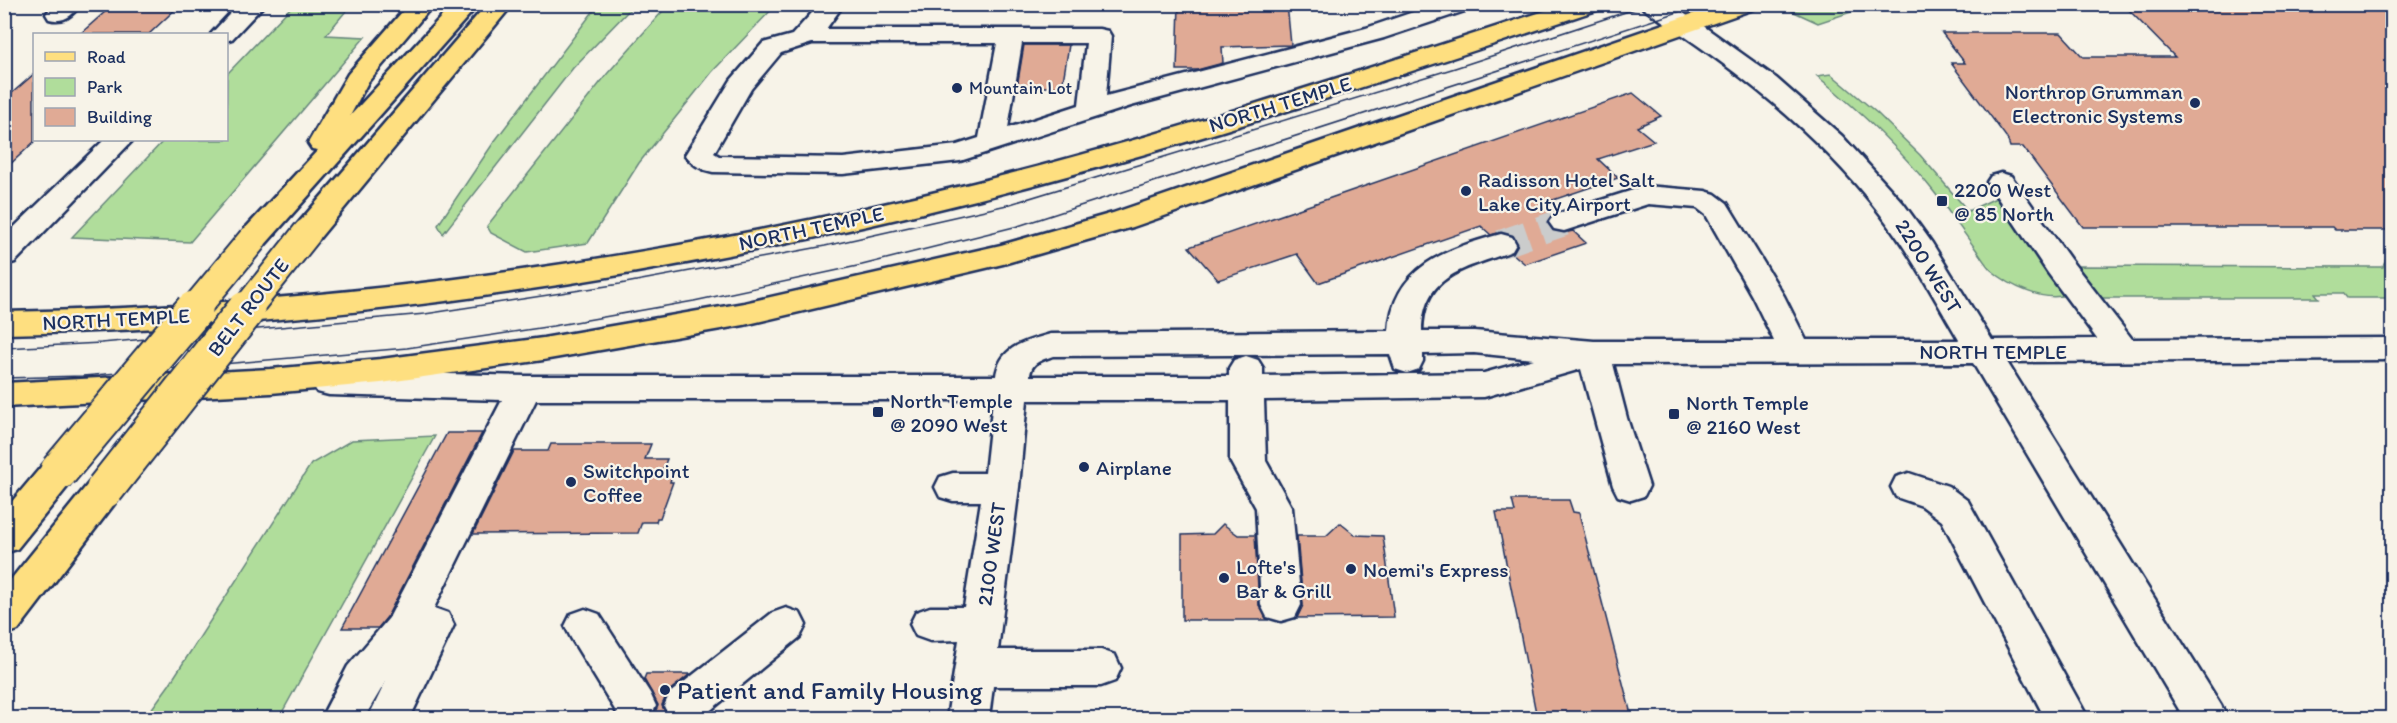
<svg xmlns="http://www.w3.org/2000/svg" width="2397" height="723" font-family="Itim,sans-serif">
<style>
.green{fill:#b0dd9b;stroke:#66867c;stroke-width:1.5}
.building{fill:#e0aa95;stroke:#1b2f5e;stroke-width:1.5}
.lines{fill:none;stroke-linecap:round;stroke-linejoin:round}
.minor-tunnel{stroke:#cbcccc;stroke-width:28;stroke-dasharray:28 14;stroke-linecap:butt}
.minor-casing{stroke:#1b2f5e;stroke-width:5}
.major-casing{stroke:#1b2f5e;stroke-width:5}
.highway-casing{stroke:#1b2f5e;stroke-width:5}
.minor{fill:#f7f3e8;fill-rule:evenodd}
.major{fill:#fedf80;fill-rule:evenodd}
.highway{fill:#fedf80;fill-rule:evenodd}
.tram{stroke:#1b2f5e;stroke-width:1.5}
.highway-bridge-far1-casing{stroke:#1b2f5e;stroke-width:32;stroke-linecap:butt}
.highway-bridge-casing{stroke:#1b2f5e;stroke-width:41;stroke-linecap:butt}
.highway-bridge-far1{stroke:#fedf80;stroke-width:28}
.highway-bridge{stroke:#fedf80;stroke-width:37}
.poi-dot{fill:#1b2f5e;stroke:#f7f3e8;stroke-width:2}
.labels{text-anchor:middle;dominant-baseline:central;stroke-width:4.5;stroke-linejoin:round;paint-order:stroke}
.far-poi-label{font-size:18px;fill:#1b2f5e;stroke:#f7f3e8;text-anchor:start}
.poi-label{font-size:21px;fill:#1b2f5e;stroke:#f7f3e8;text-anchor:start}
.street-label{font-size:21px;fill:#1b2f5e;stroke:#f7f3e8}
.near-poi-label{font-size:26px;fill:#1b2f5e;stroke:#f7f3e8;text-anchor:start}
</style>
<rect width="100%" height="100%" fill="#f7f3e8"/>
<filter id="ink" filterUnits="userSpaceOnUse"><feTurbulence type="fractalNoise" baseFrequency=".0167" numOctaves="2"/><feDisplacementMap in="SourceGraphic" scale="12" xChannelSelector="R" yChannelSelector="G"/><feConvolveMatrix kernelMatrix="1 2 1 2 8 2 1 2 1" color-interpolation-filters="sRGB"/></filter>
<g filter="url(#ink)">
<path class="green" d="M669,4l107,1 -64,67 -73,91 -51,80 -61,9 -36,-19 -4,-7 120,-152z
M293,5h58l-25,30 39,2 -175,205 -118,-5 92,-97h62l1,-66z
M598,5h36l-61,63 -130,166 -5,-9 56,-83z
M1810,5v-1l62,1 -54,18 -26,-12z
M1831,74l46,39 43,42 48,56 30,-14 69,98c-25,7 -57,-9 -76,-25 -6,-6 -11,-15 -16,-22 -14,-19 -27,-38 -41,-56 -34,-43 -74,-81 -117,-116z
M2386,259h6v39h-45l-4,-5h-28l4,5h-218l-11,-3 -21,-29 314,1z
M435,436l-156,282h-134l24,-33 142,-221 41,-24z"/>
<path class="building" d="M114,4h67l-32,30h-69z
M1179,4h108l4,41 -69,2 1,16 -26,7h-20z
M2123,4h269v226h-57l-3,-3h-249l-60,-80h-13l-3,-9 -56,-75h14l-23,-30h119l22,24h92z
M1024,45h45l-7,42h-45z
M34,74v68l-30,28v-70z
M1633,93l28,23 -24,11 17,14 -56,18 20,19 -74,25 10,10 -7,9 5,8 12,3 9,-2 13,12 -61,21 -13,-11 6,-8 -4,-9 -12,-4 -11,3 -10,-9 -163,57 -21,-29 -79,26 -29,-33z
M447,433h35l-95,184 -9,11h-36z
M551,444h100l-6,15h22l-5,12h11l-3,11h3l-13,36h-3l-1,4h-14l-4,11 -165,1 41,-83h34z
M1512,500h57l4,12 6,1 53,205h-95l-41,-206h19z
M1340,523l15,12 28,1 11,81 -97,1 6,-13 -6,-69h29z
M1223,524l15,11h17l4,70 9,15h-86v-85l31,-1z
M646,674h44l-22,18 -6,13 6,13h-16l6,-13 -14,-26z"/>
<g class="lines">
<path class="minor-tunnel" d="M1501,244l63,-22"/>
<g class="minor-casing">
<path id="minor" d="M54,4h27c-9,12 -17,19 -32,15l-3,-5z
M239,4h26l-33,35 -6,2v-7h-15z
M820,4h24l-18,25h273l9,2 3,5 -5,60 260,-68 71,-24h38l-4,5 -87,29 -253,68 -171,55 -117,13 -130,-2c-11,-2 -21,-7 -28,-17l46,-75 32,-37 29,-8zM812,43h185l-18,95 -22,7 -114,13 -124,-2 -5,-3 37,-64 30,-36zM1022,43h64l-7,62 -71,23z
M1640,4h29l33,21 74,53 66,58 61,67 29,40 60,97 105,-1 -49,-66 -61,-91 4,-6 10,-3 10,3 59,83 62,80 260,-1v22l-385,2 214,343 6,13h-43l-211,-355 -360,1 14,54 22,68 -5,10 -13,4 -13,-4 -5,-10 -32,-117 -97,28 -220,3 2,61 26,47 9,97 -6,12 -14,4 -14,-4 -6,-12 -5,-97 -26,-47v-61h-203l-8,87 -21,163h103l14,5 6,13 -6,13 -14,5h-108l-4,32h-42l12,-78 -29,1 -14,-5 -6,-12 6,-12 14,-5h34l17,-106h-28l-13,-4 -5,-10 5,-10 13,-4h32l8,-73h-457l-102,208 14,5 6,12 -44,93h-42l18,-37 -22,37h-43l27,-52 41,-48 113,-218 -173,-5 -12,-3 -5,-9 5,-9 12,-3 196,5h471c4,-30 30,-35 55,-42l338,-3c4,-64 57,-82 112,-97l11,3 4,7 -4,7c-46,18 -89,22 -90,80h52l120,10h180l-22,-45 -46,-81 -9,-7 -49,-4 -84,27 -10,-2 -5,-7 5,-7 92,-29 59,5 10,3 12,9 57,93 22,44h153c-25,-42 -48,-86 -78,-125 -65,-85 -148,-148 -237,-206zM1474,353l60,6 -50,14 -221,3v-8l-5,-8 -12,-4 -12,4 -5,8v8h-199c1,-14 12,-16 23,-20l337,-2 5,15 12,4 12,-4 4,-8v-7z
M104,140h29l-118,122 -11,3v-28z
M1909,473l39,13 20,15 120,217h-43l-103,-197 -20,-15 -26,-9 -5,-10 5,-10z
M786,608l14,5 6,12 -6,12 -99,81h-31l-6,-12 6,-13 102,-80z
M585,609l14,5 51,79 6,13 -6,12h-30l-49,-80 -6,-12 6,-12z"/>
</g>
<g class="major-casing">
<path id="major" d="M1566,4h38l-4,5c-205,68 -411,137 -620,190 -319,80 -647,129 -976,135v-22c327,-6 653,-52 970,-129 200,-50 396,-115 592,-179z
M1721,4h37l-4,5 -621,218 -130,37 -259,61 -201,35 -162,23 -110,10 -267,14v-24l267,-14 110,-10 162,-21 201,-35 257,-58 112,-32z"/>
</g>
<g class="highway-casing">
<path id="highway" d="M409,4h25l-66,78 -18,34 103,-112h26l-216,243 -11,3 -11,-3 -4,-7 4,-7 77,-83 -6,-1 -4,-6 40,-69z
M487,4h26l-195,236 -11,2 -11,-2 -4,-7 4,-7z
M59,457l13,4 5,10 -5,10 -55,68 -13,4v-42l42,-50z
M105,475l13,4 5,10 -5,10 -100,131 -14,5v-47l88,-109z"/>
</g>
<use href="#minor" class="minor"/>
<use href="#major" class="major"/>
<use href="#highway" class="highway"/>
<path class="tram" d="M4,348l97,-5 324,-29 195,-30 205,-38 182,-41 448,-137 195,-64
M4,378l79,-2 324,-28 146,-22 141,-25 168,-36 156,-39 685,-222"/>
<g class="highway-bridge-far1-casing">
<path id="highway-bridge-far1" d="M193,311l59,-71
M245,311l62,-78"/>
</g>
<g class="highway-bridge-casing">
<path id="highway-bridge" d="M59,471l135,-161
M105,489l141,-179"/>
</g>
<use href="#highway-bridge-far1" class="highway-bridge-far1"/>
<use href="#highway-bridge" class="highway-bridge"/>
</g>
</g>
<g class="poi-dot">
<circle cx="957" cy="88" r="6"/>
<circle cx="2195" cy="103" r="6"/>
<circle cx="1466" cy="191" r="6"/>
<rect x="1936" y="195" width="12" height="12" rx="3"/>
<rect x="872" y="406" width="12" height="12" rx="3"/>
<rect x="1668" y="408" width="12" height="12" rx="3"/>
<circle cx="1084" cy="467" r="6"/>
<circle cx="571" cy="482" r="6"/>
<circle cx="1351" cy="569" r="6"/>
<circle cx="1224" cy="578" r="6"/>
<circle cx="665" cy="690" r="6"/>
</g>
<g class="labels">
<g class="far-poi-label">
<text x="969" y="88">Mountain Lot</text>
</g>
<g class="poi-label">
<text x="2183" y="91" text-anchor="end">Northrop Grumman<tspan x="2183" dy="24">Electronic Systems</tspan></text>
<text x="1478" y="179">Radisson Hotel Salt<tspan x="1478" dy="24">Lake City Airport</tspan></text>
<text x="1954" y="189">2200 West<tspan x="1954" dy="24">@ 85 North</tspan></text>
<text x="890" y="400">North Temple<tspan x="890" dy="24">@ 2090 West</tspan></text>
<text x="1686" y="402">North Temple<tspan x="1686" dy="24">@ 2160 West</tspan></text>
<text x="1096" y="467">Airplane</text>
<text x="583" y="470">Switchpoint<tspan x="583" dy="24">Coffee</tspan></text>
<text x="1236" y="566">Lofte's<tspan x="1236" dy="24">Bar &amp; Grill</tspan></text>
<text x="1363" y="569">Noemi's Express</text>
</g>
<g class="street-label">
<text transform="translate(1280 104) rotate(-17)">NORTH TEMPLE</text>
<text transform="translate(811 228) rotate(-12)">NORTH TEMPLE</text>
<text transform="translate(1929 266) rotate(58)">2200 WEST</text>
<text transform="translate(248 307) rotate(-52)">BELT ROUTE</text>
<text transform="translate(116 319) rotate(-3)">NORTH TEMPLE</text>
<text x="1993" y="351">NORTH TEMPLE</text>
<text transform="translate(991 554) rotate(-82)">2100 WEST</text>
</g>
<g class="near-poi-label">
<text x="677" y="690">Patient and Family Housing</text>
</g>
</g>
<rect width="2397" height="723" fill="none" stroke="#f7f3e8" stroke-width="24"/>
<rect x="12" y="12" width="2373" height="699" fill="none" stroke="#1b2f5e" stroke-width="2" filter="url(#ink)"/>
<rect x="33" y="33" width="195" height="108" fill="#f7f3e8" stroke="#9fa5b1" stroke-width="1.5"/>
<rect x="45" y="52" width="30" height="9" fill="#fedf80" stroke="#9fa5b1" stroke-width="1.5"/>
<text x="87" y="63" font-size="18" fill="#1b2f5e">Road</text>
<rect x="45" y="78" width="30" height="18" fill="#b0dd9b" stroke="#9fa5b1" stroke-width="1.5"/>
<text x="87" y="93" font-size="18" fill="#1b2f5e">Park</text>
<rect x="45" y="108" width="30" height="18" fill="#e0aa95" stroke="#9fa5b1" stroke-width="1.5"/>
<text x="87" y="123" font-size="18" fill="#1b2f5e">Building</text>
</svg>
